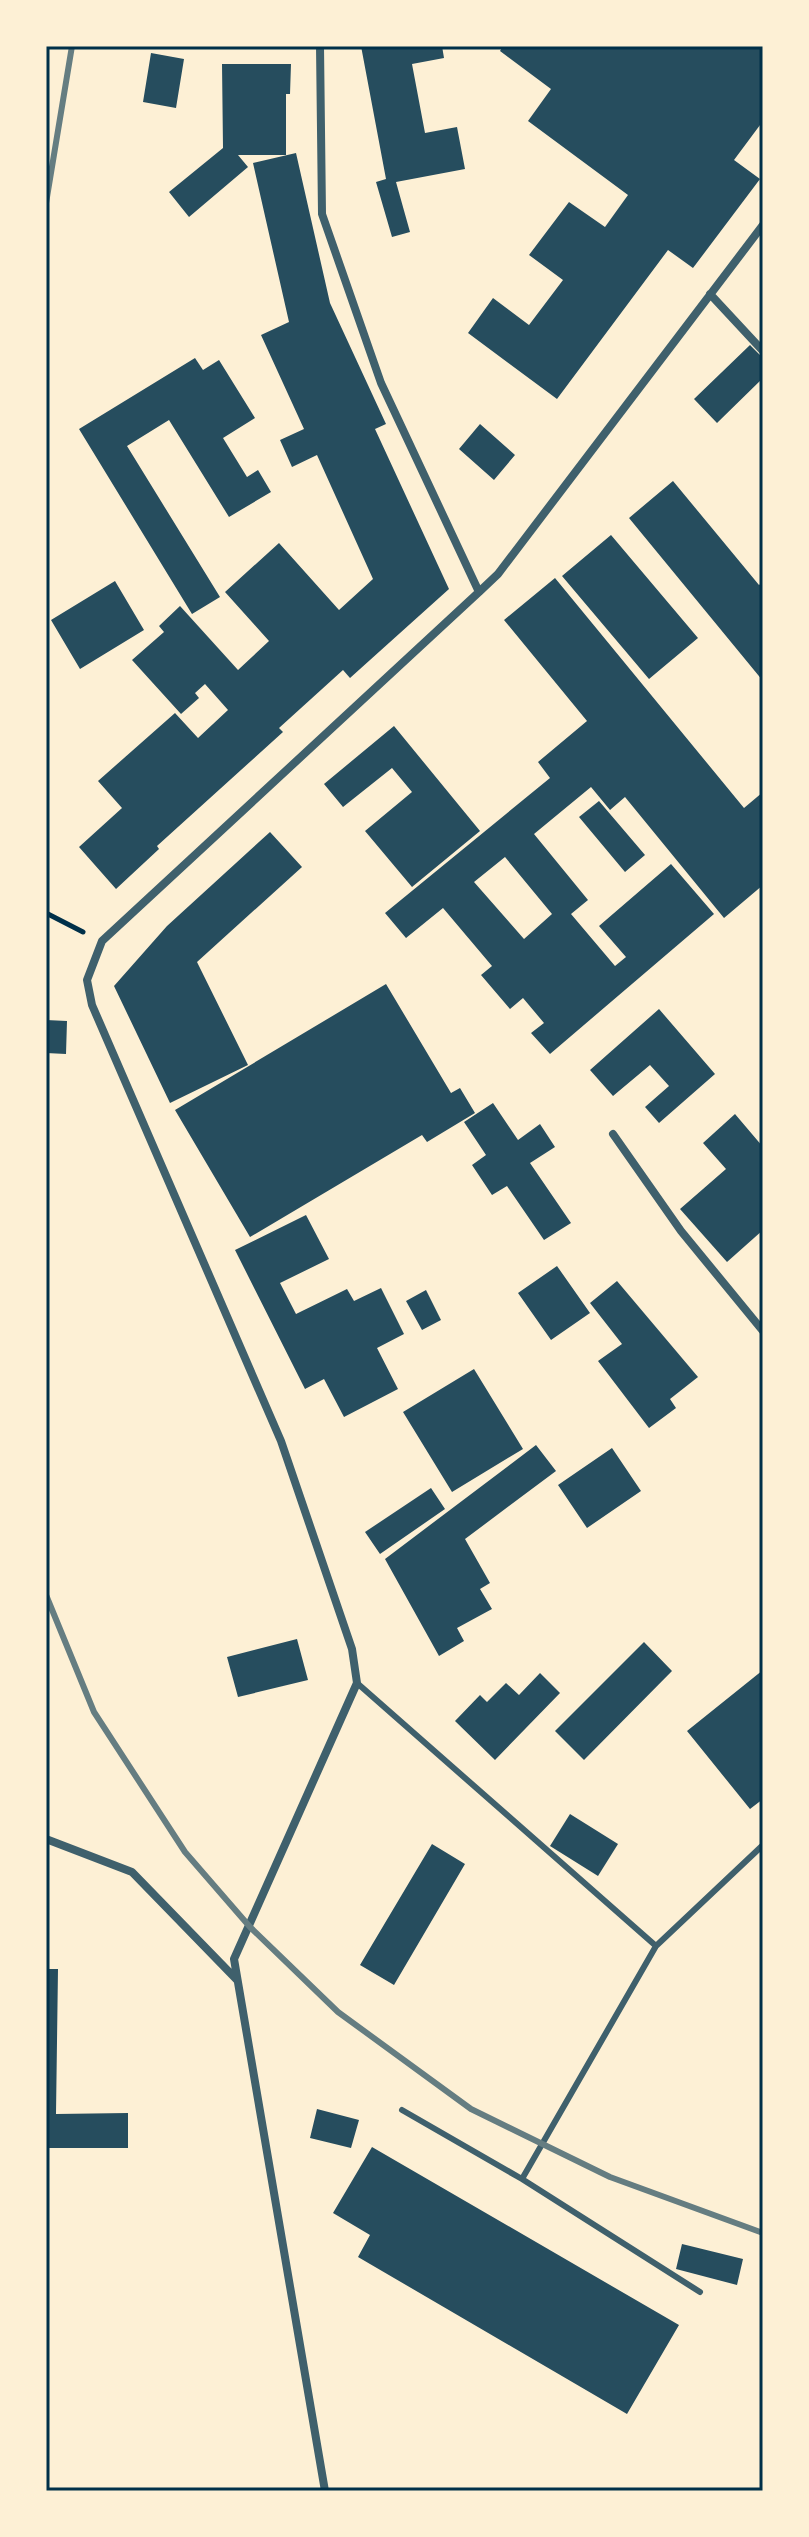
<svg xmlns="http://www.w3.org/2000/svg" width="809" height="2537" font-family="Helvetica,sans-serif">
<style>
.building{fill:#264d5e;fill-rule:evenodd}
.lines{fill:none;stroke-linecap:round;stroke-linejoin:round}
.path{stroke:#003049;stroke-width:5}
.service{stroke:#3f606c;stroke-width:6}
.minor{stroke:#3f606c;stroke-width:8}
.rail{stroke:#657d81;stroke-width:6}
.neatline{fill:none;stroke:#003049;stroke-width:3}
</style>
<rect width="100%" height="100%" fill="#fdf0d5"/>
<path class="building" d="M361,46h81l2,12 -32,6 13,69 32,-6 8,42 -69,13 14,50 -18,5 -16,-55 10,-3z
M503,46h260v75l-29,39 26,19 -67,89 -25,-18 -111,149 -89,-66 25,-35 36,27 34,-45 -34,-25 40,-53 36,25 23,-32 -100,-74 23,-32 -51,-38z
M151,53l33,6 -8,49 -33,-6z
M222,64h69l-1,30h-4v61h-48l10,12 -59,50 -20,-25 54,-44z
M296,153l34,150 56,121 -11,5 74,160 -99,89 -7,-8 -64,58 4,4 -126,114 2,3 -43,40 -37,-42 43,-39 -24,-27 77,-68 23,25 30,-28 -23,-26 -10,9 4,5 -18,16 -49,-54 32,-28 -5,-6 21,-20 58,64 31,-29 -44,-49 54,-49 60,67 34,-31 -56,-124 -25,12 -12,-27 24,-11 -43,-94 28,-13 -36,-159z
M750,345l13,13v20l-46,45 -23,-24z
M195,358l8,12 16,-10 36,58 -32,20 24,39 11,-7 13,22 -42,25 -60,-97 -42,26 93,151 -28,17 -113,-185z
M480,424l35,31 -21,25 -35,-31z
M673,481l86,104 4,-3v99l-134,-163z
M611,535l87,103 -49,41 -87,-103z
M555,578l189,230 19,-16v93l-39,33 -99,-121 -15,13 -19,-23 -57,47 54,66 -17,14 44,52 11,-9 -27,-31 72,-62 43,50 -164,140 -19,-21 13,-10 -21,-25 -13,11 -29,-34 11,-9 -49,-58 -37,30 -21,-25 165,-135 -12,-16 49,-41 -83,-101zM505,857l47,57 -28,25 -50,-57z
M115,581l29,49 -64,39 -29,-49z
M394,726l86,105 -68,56 -47,-56 47,-39 -20,-24 -49,39 -19,-23z
M599,801l46,54 -20,17 -46,-55z
M270,832l32,35 -105,95 51,103 -78,38 -56,-117 53,-60z
M386,984l65,109 9,-5 15,25 -48,29 -5,-7 -172,102 -75,-127z
M659,1009l56,65 -56,49 -14,-16 24,-21 -19,-21 -37,31 -23,-26z
M46,1020l21,1 -1,33 -20,-1z
M493,1103l25,37 22,-16 15,23 -25,16 41,60 -27,17 -37,-54 -15,9 -20,-30 14,-10 -22,-33z
M735,1114l28,33v83l-36,32 -47,-53 46,-40 -23,-26z
M306,1215l23,44 -49,24 16,31 51,-25 7,12 27,-13 23,46 -27,14 21,41 -54,28 -20,-38 -19,10 -70,-139z
M557,1266l33,47 -39,27 -33,-47z
M617,1281l81,96 -28,22 6,9 -27,20 -51,-67 24,-17 -32,-41z
M426,1290l15,30 -19,10 -16,-29z
M474,1369l49,80 -71,43 -49,-80z
M536,1445l20,26 -91,68 25,44 -10,6 12,20 -35,19 7,13 -25,15 -54,-97z
M612,1448l29,43 -54,37 -29,-43z
M431,1488l14,21 -65,45 -15,-22z
M297,1639l11,41 -70,17 -11,-40z
M644,1642l28,29 -88,89 -29,-29z
M763,1670v129l-13,10 -63,-78z
M540,1673l20,20 -65,67 -40,-39 25,-26 7,7 19,-19 13,12z
M570,1814l48,30 -20,32 -48,-30z
M432,1844l33,20 -71,121 -34,-20z
M46,1969h12l-2,145 72,-1v35h-82z
M317,2109l42,11 -8,28 -41,-10z
M372,2147l307,178 -52,89 -269,-157 12,-22 -37,-22z
M682,2244l61,15 -6,26 -61,-16z"/>
<g class="lines">
<path class="path" d="M46,913l37,19"/>
<path class="service" d="M357,1683l299,263
M402,2110l120,69 178,113
M522,2179l134,-233 107,-101"/>
<path class="minor" d="M320,46l2,168 59,169 98,209 -377,349 -15,39 5,25 189,436 71,208 5,34 -123,276 91,532
M710,294l53,57
M479,592l19,-18 265,-349
M613,1134l68,97 82,100
M46,1839l86,33 105,108"/>
<path class="rail" d="M46,203l26,-157
M46,1595l48,117 91,140 65,75 88,85 133,97 139,68 153,56"/>
</g>
<rect width="809" height="2537" fill="none" stroke="#fdf0d5" stroke-width="96"/>
<rect x="48" y="48" width="713" height="2441" class="neatline"/>
</svg>
